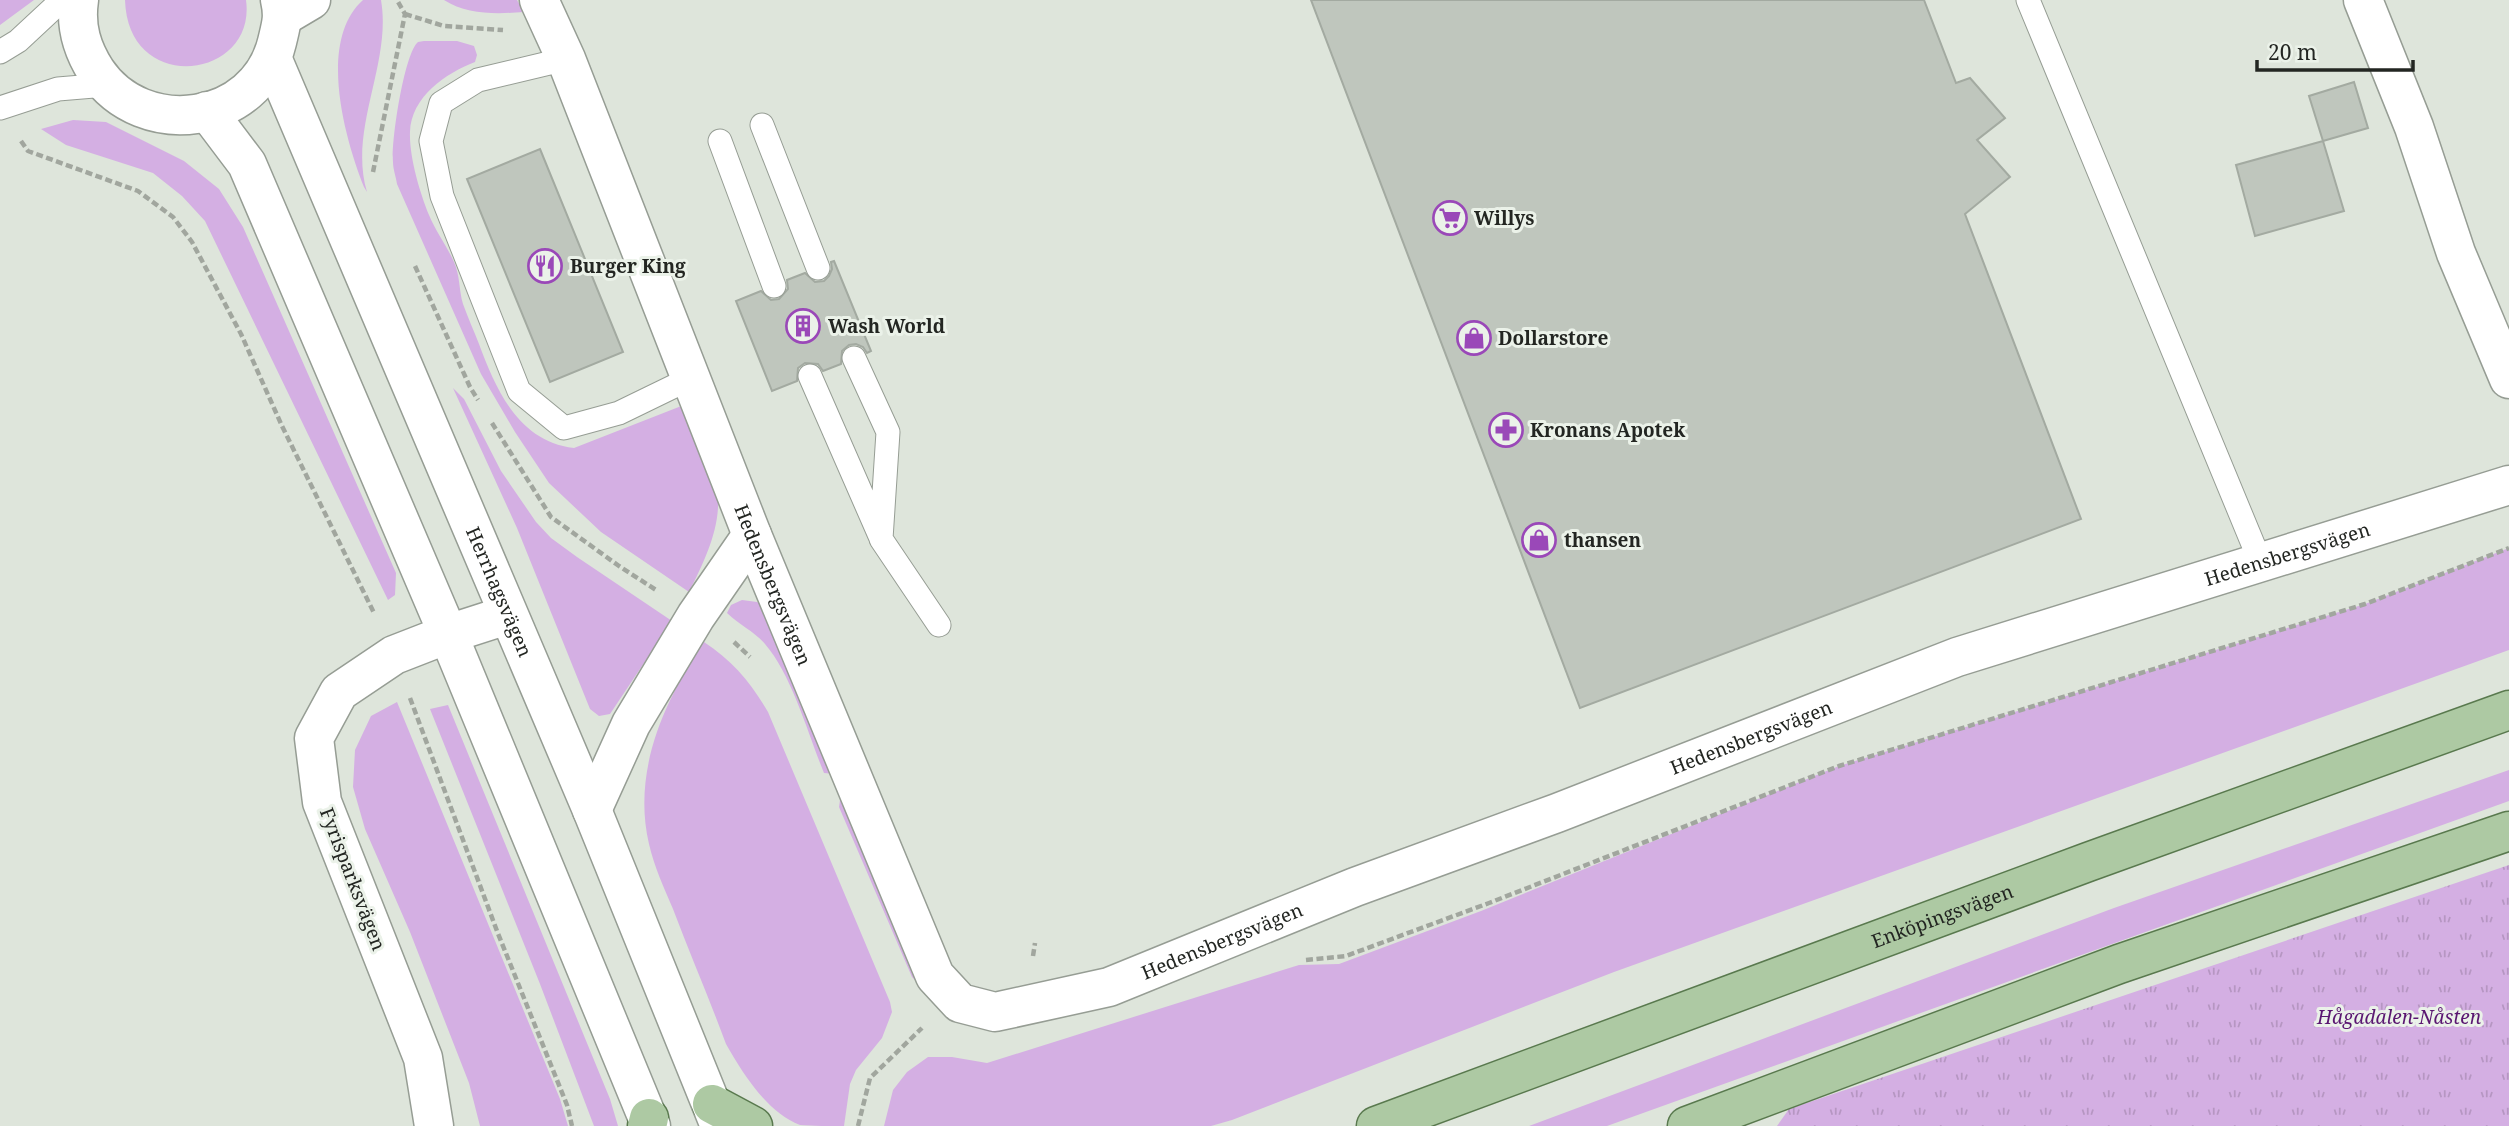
<svg xmlns="http://www.w3.org/2000/svg" width="2509" height="1126" font-family="'Noto Serif',serif">
<style>
.grass{fill:#d4afe3}
.park{fill:url(#park-tufts)}
.building{fill:#bfc6bd;stroke:#a3aaa1;stroke-width:2}
.lines{fill:none;stroke-linecap:round;stroke-linejoin:round}
.service-casing{stroke:#969d94;stroke-width:25}
.minor-casing{stroke:#969d94;stroke-width:41}
.tertiary-casing{stroke:#969d94;stroke-width:41}
.primary-casing{stroke:#59794e;stroke-width:41}
.path{stroke:#a1a69e;stroke-width:4.5;stroke-dasharray:7 3.5;stroke-linecap:butt}
.service{stroke:#fff;stroke-width:23}
.minor{stroke:#fff;stroke-width:38}
.tertiary{stroke:#fff;stroke-width:38}
.primary{stroke:#adc9a3;stroke-width:38}
.labels{text-anchor:middle;dominant-baseline:central;stroke-width:6;stroke-linejoin:round;paint-order:stroke}
.poi-label{font-size:19px;font-weight:bold;fill:#232622;stroke:#ebf2e9;text-anchor:start}
.street-label{font-size:19px;fill:#232622;stroke:#ebf2e9}
.park-label{font-size:19px;font-style:italic;fill:#5a1771;stroke:#ebf2e9}
</style>
<defs>
<pattern id="park-tufts" width="24" height="20" patternUnits="userSpaceOnUse" patternTransform="scale(1.75)"><rect width="24" height="20" fill="#d4afe3"/><path d="M3 7l-1-3M5 7V3M7 7l1-3M15 17l-1-3M17 17v-4M19 17l1-3" fill="none" stroke="#b696c2"/></pattern>
</defs>
<rect width="100%" height="100%" fill="#dee5db"/>
<path class="grass" d="M0,0h34l-34,25z
M125,0h121c11,79 -118,97 -121,0z
M363,0h18c11,63 -33,129 -14,192l-3,-5c-19,-48 -47,-146 -1,-187z
M444,0h73l7,12c-27,2 -57,3 -80,-12z
M424,41h33l17,5 3,9 -2,7c-29,11 -64,35 -65,70 -1,24 10,61 19,83 7,17 18,31 25,47 6,13 5,29 9,42 5,14 11,27 16,40 17,46 40,98 95,104l115,-45c9,27 23,57 28,84 6,37 -12,73 -28,105l-88,-60 -52,-49 -34,-51 -34,-58 -84,-190c-1,-7 -4,-15 -4,-22 -2,-20 11,-108 25,-120z
M73,120l33,2 78,39 35,28 24,38 153,346 -1,22 -7,5 -183,-379 -23,-25 -29,-23 -87,-28 -25,-16z
M453,388l11,11 37,72 35,51 15,16 26,19 95,64 -62,93 -11,2 -9,-7 -73,-181z
M2509,548v102l-895,322 -382,148 -21,6h-327l9,-36 14,-18 21,-15h24l35,6 312,-98 40,-1 142,-53 358,-145 526,-162z
M742,600l15,2 14,8 64,164 -11,-1c-16,-39 -32,-98 -59,-129 -11,-13 -26,-19 -38,-31l4,-8z
M704,642c29,19 47,41 64,70l122,290 2,10 -10,26 -26,32 -6,14 -6,42c-13,0 -32,0 -44,-1 -33,-12 -58,-53 -74,-81 -17,-46 -36,-90 -53,-135 -9,-21 -19,-43 -24,-65 -17,-73 15,-143 55,-202z
M397,702l163,397 8,27h-88l-11,-43 -59,-151 -45,-103 -12,-42 2,-37 16,-34z
M448,705l162,394 8,27h-24l-54,-142 -110,-275z
M2509,770v31l-902,325h-78l585,-218z
M848,795l75,182 -8,3 -3,-3 -73,-170 1,-7z"/>
<path class="park" d="M2509,865v261h-732l12,-17z"/>
<path class="building" d="M1311,0h613l32,83 14,-5 35,40 -28,22 33,37 -45,37 116,305 -501,189z
M2354,82l14,46 -45,13 -14,-45z
M2323,141l21,70 -89,25 -19,-71z
M540,149l83,203 -73,30 -83,-203z
M834,261l37,90 -4,2 -4,-6 -7,-3 -7,1 -7,6 -1,13 -18,7 -5,-7 -13,-1 -7,5 -1,13 -25,10 -36,-90 25,-10 10,9 8,-1 9,-10 -1,-9 18,-7 10,9 9,-1 5,-5 3,-7 -1,-7z"/>
<g class="lines">
<g class="service-casing">
<path id="service" d="M2028,0l232,561
M0,52l18,-11 44,-41
M566,59l-88,21 -37,23 -10,38 11,55 77,195 45,37 55,-15 72,-35
M0,108l58,-19 48,-4
M762,125l56,143
M720,141l54,145
M854,358l34,74 -7,107 58,86
M810,376l70,160"/>
</g>
<g class="minor-casing">
<g id="minor">
<path id="s1" d="M539,0l27,59 186,476 183,441 25,27 35,9 114,-25 246,-100 202,-74 400,-156 552,-172"/>
<path d="M2363,0l51,127 42,126 53,126"/>
<path d="M284,16l27,-16"/>
<path d="M592,810l39,-86 65,-108 56,-81"/>
<path d="M434,1126l-11,-68 -101,-256 -8,-64 25,-46 55,-37 54,-21 59,-19"/>
</g>
</g>
<g class="tertiary-casing">
<g id="tertiary">
<path d="M79,0c-4,27 3,49 17,71 47,70 161,54 181,-29 4,-17 7,-25 3,-42"/>
<path id="s2" d="M273,60l319,750 128,316"/>
<path d="M207,111l40,53 201,470 203,492"/>
</g>
</g>
<g class="primary-casing">
<g id="primary">
<path d="M712,1104l41,22"/>
<path d="M647,1126l2,-8"/>
<path id="s3" d="M1376,1126l712,-264 421,-152"/>
<path d="M1687,1126l432,-162 390,-133"/>
</g>
</g>
<path class="path" d="M405,14l39,12 59,4
M21,141l7,10 110,40 35,26 19,25 49,92 41,92 92,187
M373,172l32,-158 -8,-14
M415,266l55,121 8,13
M492,423l59,94 68,49 37,24
M734,642l16,15
M410,698l87,233 70,174 5,21
M1033,956l2,-13
M1306,960l40,-4 143,-53 350,-137 526,-162 144,-56
M858,1126l12,-48 52,-50"/>
<use href="#service" class="service"/>
<use href="#minor" class="minor"/>
<use href="#tertiary" class="tertiary"/>
<use href="#primary" class="primary"/>
</g>
<defs>
<g id="supermarket-ring" transform="scale(1.75)"><circle r="9.5" fill="#ebf2e9" stroke="#9a48b8" stroke-width="1.5"/><path d="M-6-5.5h2.5l.6 2H6L4.5 2H-2.5L-4.4-4H-6ZM-1.5 3.2a1.3 1.3 0 1 0 .1 0ZM3 3.2a1.3 1.3 0 1 0 .1 0Z" fill="#9a48b8"/></g>
<g id="restaurant-ring" transform="scale(1.75)"><circle r="9.5" fill="#ebf2e9" stroke="#9a48b8" stroke-width="1.5"/><path d="M-5-6h1v4h1v-4h1v4h1v-4h1v5L-1.5 .5V6h-2V.5L-5-1ZM5-6V6H3V1.5H1.5Q1.5-4 5-6Z" fill="#9a48b8"/></g>
<g id="building-ring" transform="scale(1.75)"><circle r="9.5" fill="#ebf2e9" stroke="#9a48b8" stroke-width="1.5"/><path d="M-4-6H4V6H1V3H-1V6H-4ZM-2.5-4.3h1.7v1.8h-1.7ZM.8-4.3h1.7v1.8H.8ZM-2.5-1h1.7V.8h-1.7ZM.8-1h1.7V.8H.8Z" fill="#9a48b8"/></g>
<g id="shop-ring" transform="scale(1.75)"><circle r="9.5" fill="#ebf2e9" stroke="#9a48b8" stroke-width="1.5"/><path d="M-5-2.5h2.3a2.7 3.5 0 0 1 5.4 0H5L5.5 6h-11ZM-1.5-2.5h3a1.5 2.3 0 0 0-3 0Z" fill="#9a48b8"/></g>
<g id="pharmacy-ring" transform="scale(1.75)"><circle r="9.5" fill="#ebf2e9" stroke="#9a48b8" stroke-width="1.5"/><path d="M-2-6h4v4h4v4h-4v4h-4v-4h-4v-4h4Z" fill="#9a48b8"/></g>
</defs>
<g fill-rule="evenodd">
<use href="#supermarket-ring" x="1450" y="218"/>
<use href="#restaurant-ring" x="545" y="266"/>
<use href="#building-ring" x="803" y="326"/>
<use href="#shop-ring" x="1474" y="338"/>
<use href="#pharmacy-ring" x="1506" y="430"/>
<use href="#shop-ring" x="1539" y="540"/>
</g>
<g class="labels">
<g class="poi-label">
<text x="1474" y="218">Willys</text>
<text x="570" y="266">Burger King</text>
<text x="828" y="326">Wash World</text>
<text x="1498" y="338">Dollarstore</text>
<text x="1530" y="430">Kronans Apotek</text>
<text x="1564" y="540">thansen</text>
</g>
<g class="street-label">
<text stroke="none"><textPath href="#s1" startOffset="2499">Hedensbergsvägen</textPath></text>
<text stroke="none"><textPath href="#s1" startOffset="630">Hedensbergsvägen</textPath></text>
<text stroke="none"><textPath href="#s2" startOffset="578">Herrhagsvägen</textPath></text>
<text stroke="none"><textPath href="#s1" startOffset="1932">Hedensbergsvägen</textPath></text>
<text transform="translate(353 879) rotate(69)">Fyrisparksvägen</text>
<text stroke="none"><textPath href="#s3" startOffset="604">Enköpingsvägen</textPath></text>
<text stroke="none"><textPath href="#s1" startOffset="1365">Hedensbergsvägen</textPath></text>
</g>
<g class="park-label">
<text x="2399" y="1017">Hågadalen-Nåsten</text>
</g>
</g>
<path d="M2257 60v10h156v-10" fill="none" stroke="#232622" stroke-width="3.5"/>
<text x="2268" y="60" font-size="21" fill="#232622" stroke="#ebf2e9" stroke-width="5" paint-order="stroke">20 m</text>
</svg>
